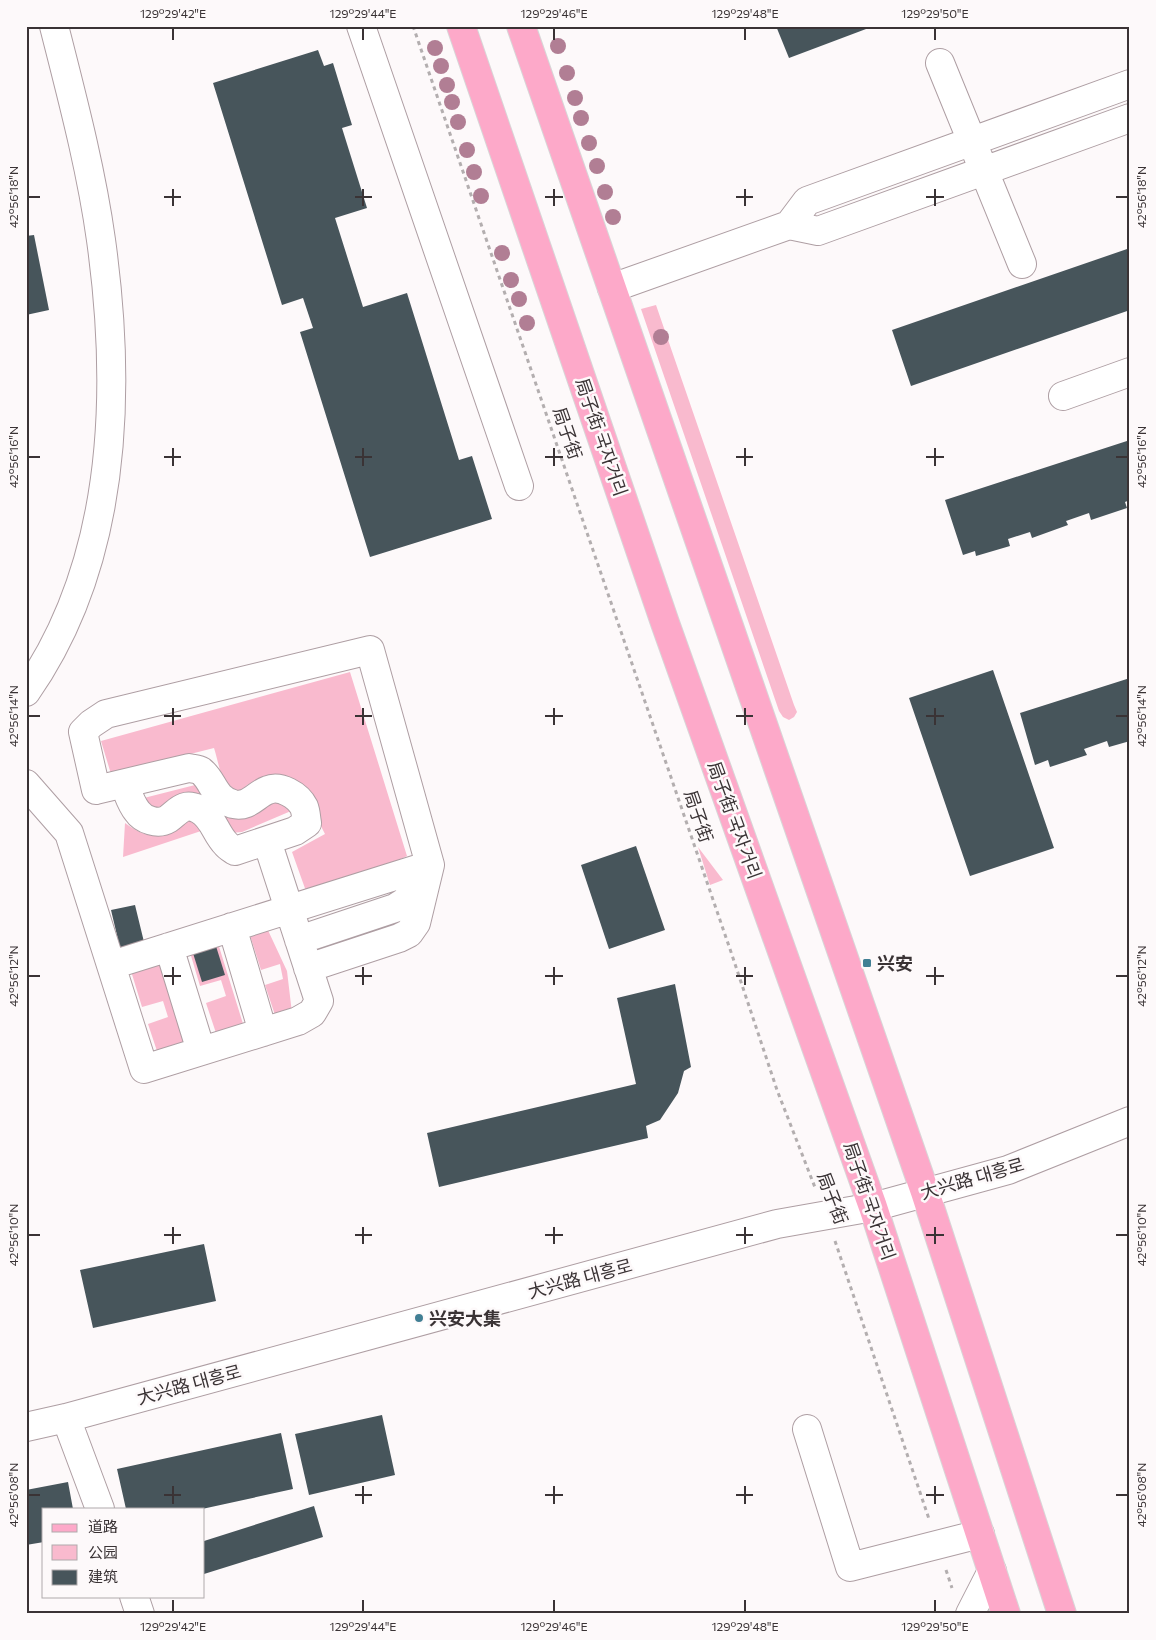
<svg xmlns="http://www.w3.org/2000/svg" width="1156" height="1640" font-family="Commissioner,'Noto Sans SC','Noto Sans KR',sans-serif">
<style>
.green{fill:#f9bace}
.building{fill:#47555b}
.lines{fill:none;stroke-linecap:round;stroke-linejoin:round}
.minor-casing{stroke:#ae9ea3;stroke-width:30}
.major-casing{stroke:#d8d6d7;stroke-width:30}
.path{stroke:#b3aeaf;stroke-width:3;stroke-dasharray:4 4;stroke-linecap:butt}
.minor{stroke:#fff;stroke-width:28}
.major{stroke:#fda9c9;stroke-width:28}
.tree{fill:#b17e94}
.ticks{fill:none;stroke:#3a3335;stroke-width:2}
.poi-dot{fill:#417f94;stroke:#fdf9fa;stroke-width:2}
.labels{text-anchor:middle;dominant-baseline:central;stroke-width:5;stroke-linejoin:round;paint-order:stroke}
.street-label{font-size:18px;fill:#3a3335;stroke:#fdf9fa}
.poi-label{font-size:18px;font-weight:bold;fill:#3a3335;stroke:#fdf9fa;text-anchor:start}
.neatline{fill:none;stroke:#3a3335;stroke-width:2}
.ticks-label{font-size:12px;text-anchor:middle;fill:#3a3335}
</style>
<rect width="100%" height="100%" fill="#fdf9fa"/>
<path class="green" d="M656,305l138,400 3,7 -3,5 -5,3 -6,-3 -4,-6 -138,-402z
M350,672l57,184 -37,18 -63,20 -15,-42 33,-18 -24,-47 -26,-12 -16,4 -12,6 -7,8c-22,-14 -19,-23 -26,-45l-103,26 -10,-33z
M199,784l10,15 -58,13 -11,-13z
M265,801h18l8,10 -49,21 -11,1 -13,-24z
M184,820c9,1 14,3 20,10l-81,27 2,-34c27,19 33,14 59,-3z
M698,847l25,33 -13,5z
M266,926l21,45 5,42 -16,5 -11,-33 18,-6 -3,-15 -19,6 -12,-38z
M217,940l27,87 -27,9 -11,-33 20,-7 -5,-16 -21,6 -11,-37z
M159,962l27,87 -27,8 -11,-33 20,-7 -5,-16 -21,6 -11,-36z"/>
<path class="building" d="M776,26h98l-85,32z
M318,50l6,16 9,-3 19,62 -10,3 25,80 -32,10 28,89 44,-14 52,167 13,-4 20,63 -122,38 -70,-225 13,-4 -10,-30 -21,7 -69,-222z
M34,235l15,75 -23,5v-79z
M1130,248v62l-219,76 -19,-56z
M1130,440v60l-5,2 2,6 -36,12 -2,-7 -23,8 2,4 -36,13 -2,-6 -22,7 2,7 -34,10 -1,-5 -12,4 -18,-55z
M993,670l61,178 -84,28 -61,-178z
M1130,678v63l-21,6 -2,-6 -23,8 3,6 -37,12 -2,-7 -13,5 -15,-52z
M636,846l29,84 -56,19 -28,-84z
M135,905l9,37 -24,6 -9,-38z
M215,943l10,32 -23,7 -10,-32z
M675,984l16,83 -7,4 -6,22 -18,27 -14,6 2,12 -209,49 -12,-54 209,-49 -19,-86z
M204,1244l12,57 -123,27 -13,-58z
M382,1415l13,60 -86,20 -14,-61z
M281,1433l12,56 -91,20h-76l-9,-40z
M68,1482l5,27h-29v33l-18,3v-55z
M314,1506l9,31 -119,37v-33z"/>
<g class="lines">
<g class="minor-casing">
<path id="minor" d="M361,26l158,460
M940,63l82,201
M789,225l18,-24 323,-117
M612,288l177,-63 29,6 312,-113
M1063,396l67,-24
M26,692c91,-130 96,-301 75,-452 -10,-72 -29,-143 -47,-214
M26,784l43,49 75,236 154,-48 14,-8 7,-12 -52,-160
M232,927l31,105
M299,940l96,-32 11,-7 16,-25
M169,947l32,104
M112,965l318,-100 -60,-215 -264,64 -15,10 -8,8 13,58 93,-22c4,1 9,1 12,3 13,10 12,27 32,33 16,4 23,-10 35,-14 12,-5 30,5 36,17 2,5 2,11 3,16l-12,8 -60,20c-3,-2 -7,-4 -9,-7 -11,-11 -13,-28 -28,-35 -15,-7 -20,3 -30,10 -10,6 -25,1 -31,-8 -6,-7 -9,-18 -13,-27
M308,968l91,-30 10,-5 7,-10 14,-58
M66,1418l34,91
M26,1427l40,-9 711,-194 96,-17 135,-37 122,-49
M807,1429l43,138 130,-33
M134,1596l6,18
M970,1614l22,-43"/>
</g>
<g class="major-casing">
<path id="major" d="M461,26l204,597 208,584 133,407
M521,26l404,1166 137,422"/>
</g>
<path class="path" d="M413,26l319,929 45,135 39,100
M835,1241l94,278
M946,1570l6,18"/>
<use href="#minor" class="minor"/>
<use href="#major" class="major"/>
</g>
<g class="tree">
<circle cx="558" cy="46" r="8"/>
<circle cx="435" cy="48" r="8"/>
<circle cx="441" cy="66" r="8"/>
<circle cx="567" cy="73" r="8"/>
<circle cx="447" cy="85" r="8"/>
<circle cx="575" cy="98" r="8"/>
<circle cx="452" cy="102" r="8"/>
<circle cx="581" cy="118" r="8"/>
<circle cx="458" cy="122" r="8"/>
<circle cx="589" cy="143" r="8"/>
<circle cx="467" cy="150" r="8"/>
<circle cx="597" cy="166" r="8"/>
<circle cx="474" cy="172" r="8"/>
<circle cx="605" cy="192" r="8"/>
<circle cx="481" cy="196" r="8"/>
<circle cx="613" cy="217" r="8"/>
<circle cx="502" cy="253" r="8"/>
<circle cx="511" cy="280" r="8"/>
<circle cx="519" cy="299" r="8"/>
<circle cx="527" cy="323" r="8"/>
<circle cx="661" cy="337" r="8"/>
</g>
<path class="ticks" d="M173,28v12M363,28v12M554,28v12M745,28v12M935,28v12M173,189v17M363,189v17M554,189v17M745,189v17M935,189v17M28,197h12M164,197h17M355,197h17M545,197h18M736,197h17M926,197h18M1116,197h12M173,448v18M363,448v18M554,448v18M745,448v18M935,448v18M28,457h12M164,457h17M355,457h17M545,457h18M736,457h17M926,457h18M1116,457h12M173,708v17M363,708v17M554,708v17M745,708v17M935,708v17M28,716h12M164,716h17M355,716h17M545,716h18M736,716h17M926,716h18M1116,716h12M173,967v18M363,967v18M554,967v18M745,967v18M935,967v18M28,976h12M164,976h17M355,976h17M545,976h18M736,976h17M926,976h18M1116,976h12M173,1227v17M363,1227v17M554,1227v17M745,1227v17M935,1227v17M28,1235h12M164,1235h17M355,1235h17M545,1235h18M736,1235h17M926,1235h18M1116,1235h12M173,1486v18M363,1486v18M554,1486v18M745,1486v18M935,1486v18M28,1495h12M164,1495h17M355,1495h17M545,1495h18M736,1495h17M926,1495h18M1116,1495h12M173,1600v12M363,1600v12M554,1600v12M745,1600v12M935,1600v12"/>
<g class="poi-dot">
<rect x="862" y="958" width="10" height="10" rx="2.5"/>
<circle cx="419" cy="1318" r="5"/>
</g>
<g class="labels">
<g class="street-label">
<text transform="translate(568 433) rotate(71)">局子街</text>
<text transform="translate(602 437) rotate(71)">局子街 국자거리</text>
<text transform="translate(699 816) rotate(71)">局子街</text>
<text transform="translate(735 820) rotate(70)">局子街 국자거리</text>
<text transform="translate(972 1178) rotate(-16)">大兴路 대흥로</text>
<text transform="translate(833 1198) rotate(69)">局子街</text>
<text transform="translate(870 1201) rotate(71)">局子街 국자거리</text>
<text transform="translate(580 1278) rotate(-15)">大兴路 대흥로</text>
<text transform="translate(189 1384) rotate(-15)">大兴路 대흥로</text>
</g>
<g class="poi-label">
<text x="877" y="963">兴安</text>
<text x="429" y="1318">兴安大集</text>
</g>
</g>
<rect width="1156" height="1640" fill="none" stroke="#fdf9fa" stroke-width="55"/>
<rect x="42" y="1508" width="162" height="90" fill="#fdf9fa" stroke="#afaaab"/>
<rect x="52" y="1524" width="25" height="8" fill="#fda9c9" stroke="#afaaab"/>
<text x="88" y="1532" font-size="15" fill="#3a3335">道路</text>
<rect x="52" y="1545" width="25" height="15" fill="#f9bace" stroke="#afaaab"/>
<text x="88" y="1558" font-size="15" fill="#3a3335">公园</text>
<rect x="52" y="1570" width="25" height="15" fill="#47555b" stroke="#afaaab"/>
<text x="88" y="1582" font-size="15" fill="#3a3335">建筑</text>
<rect x="28" y="28" width="1100" height="1584" class="neatline"/>
<g class="ticks-label">
<text x="173" y="18">129°29'42"E</text>
<text x="363" y="18">129°29'44"E</text>
<text x="554" y="18">129°29'46"E</text>
<text x="745" y="18">129°29'48"E</text>
<text x="935" y="18">129°29'50"E</text>
<text transform="translate(14 197) rotate(-90)" y="4">42°56'18"N</text>
<text transform="translate(1142 197) rotate(-90)" y="4">42°56'18"N</text>
<text transform="translate(14 457) rotate(-90)" y="4">42°56'16"N</text>
<text transform="translate(1142 457) rotate(-90)" y="4">42°56'16"N</text>
<text transform="translate(14 716) rotate(-90)" y="4">42°56'14"N</text>
<text transform="translate(1142 716) rotate(-90)" y="4">42°56'14"N</text>
<text transform="translate(14 976) rotate(-90)" y="4">42°56'12"N</text>
<text transform="translate(1142 976) rotate(-90)" y="4">42°56'12"N</text>
<text transform="translate(14 1235) rotate(-90)" y="4">42°56'10"N</text>
<text transform="translate(1142 1235) rotate(-90)" y="4">42°56'10"N</text>
<text transform="translate(14 1495) rotate(-90)" y="4">42°56'08"N</text>
<text transform="translate(1142 1495) rotate(-90)" y="4">42°56'08"N</text>
<text x="173" y="1631">129°29'42"E</text>
<text x="363" y="1631">129°29'44"E</text>
<text x="554" y="1631">129°29'46"E</text>
<text x="745" y="1631">129°29'48"E</text>
<text x="935" y="1631">129°29'50"E</text>
</g>
</svg>
